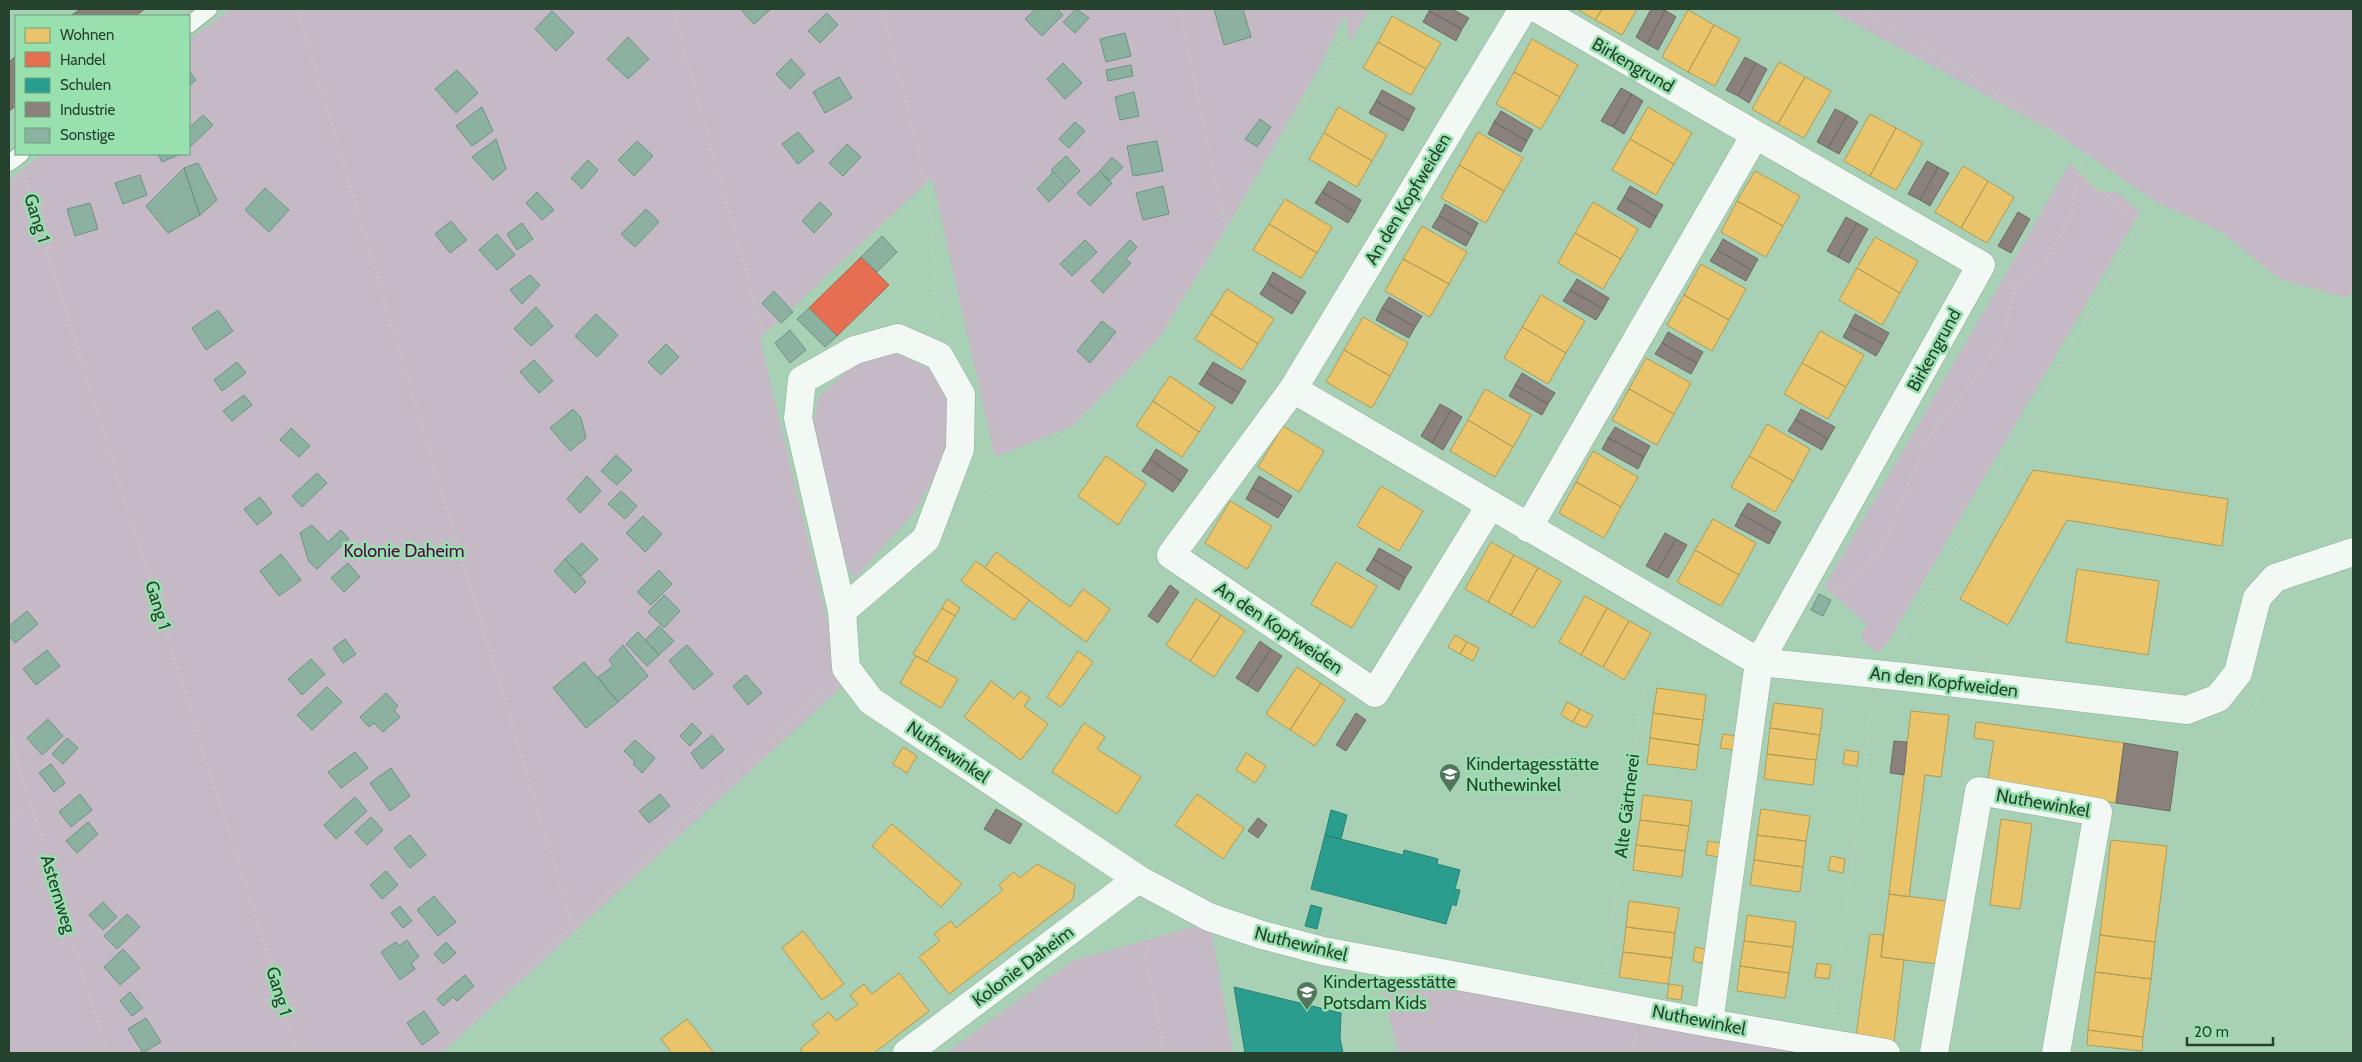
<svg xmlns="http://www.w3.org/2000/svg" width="2362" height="1062" font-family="Cabin,sans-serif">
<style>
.green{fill:#c4b9c4}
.homes{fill:#e9c46a;stroke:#ae9d58}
.shops{fill:#e76f51;stroke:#ad6246}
.schools{fill:#2a9d8f;stroke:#288272}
.industry{fill:#8a817c;stroke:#6c6e65}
.building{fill:#8db1a0;stroke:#6c9382}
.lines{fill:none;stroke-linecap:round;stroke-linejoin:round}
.lane-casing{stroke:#90ae99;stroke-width:18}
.street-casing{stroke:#90ae99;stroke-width:29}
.path{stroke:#bfccc3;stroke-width:3;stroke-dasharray:1 4;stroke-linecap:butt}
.lane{stroke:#f2f8f4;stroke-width:16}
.street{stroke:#f2f8f4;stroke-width:28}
.labels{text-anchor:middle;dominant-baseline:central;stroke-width:5;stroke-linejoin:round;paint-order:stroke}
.street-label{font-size:18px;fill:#25422e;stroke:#98e0ae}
.park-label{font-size:18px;fill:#4d0b45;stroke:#98e0ae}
.poi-label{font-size:18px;fill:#25422e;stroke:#98e0ae;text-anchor:start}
</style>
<rect width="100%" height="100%" fill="#a8d0b4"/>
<path class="green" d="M230,9h1139l-19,34 -5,-30 -26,55 -94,162 -65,107 -86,88 -79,32 -63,-279 -172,160 83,348 -401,367h-433v-873l34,-26h146v-114z
M1828,9h525v279l-5,10 -68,-19 -60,-48 -64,-29 -97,-67z
M2070,163l28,28 20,2 23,20 -9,12 -244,417 -10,11 -15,-12 -1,-10 6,-6 -44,-38z
M889,351l40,17 18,30 -1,58 -32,57 -60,66 -20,-44 -23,-101 8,-38 38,-33z
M1210,922l23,131h-287l126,-92z
M1377,968l451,85h-430z"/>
<path class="homes" d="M1577,9h25l-7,11z
M1602,9h35l-15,26 -27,-15z
M1688,10l26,15 -26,47 -26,-15z
M1392,16l49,27 -15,26 -48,-27z
M1714,25l26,14 -25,47 -27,-14z
M1532,39l46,26 -18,32 -46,-25z
M1378,42l48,27 -15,26 -48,-27z
M1779,62l26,15 -27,47 -26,-15z
M1514,72l46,25 -19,32 -45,-25z
M1805,77l26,14 -27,47 -26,-14z
M1338,107l49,28 -15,26 -48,-28z
M1648,107l44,26 -18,31 -44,-25z
M1870,114l26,14 -26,48 -26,-15z
M1896,128l27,15 -27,47 -26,-14z
M1478,132l45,26 -19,33 -45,-26z
M1324,133l48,28 -15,26 -48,-28z
M1630,139l44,25 -18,31 -44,-25z
M1459,165l45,26 -18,32 -45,-25z
M1963,166l25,15 -27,47 -26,-16z
M1755,171l45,25 -17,30 -46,-25z
M1988,181l26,16 -27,46 -26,-15z
M1285,199l47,28 -15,26 -48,-29z
M1737,201l46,25 -17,31 -45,-25z
M1593,202l45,27 -17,30 -46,-26z
M1269,224l48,29 -16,25 -48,-28z
M1422,226l45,26 -18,32 -46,-25z
M1575,233l46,26 -18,30 -45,-26z
M1875,237l43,24 -18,32 -43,-25z
M1403,259l46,25 -19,33 -45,-26z
M1701,264l45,25 -17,31 -45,-25z
M1857,268l43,25 -18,32 -43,-25z
M1227,289l47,30 -16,25 -47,-30z
M1541,295l44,26 -19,32 -44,-26z
M1684,295l45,25 -17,31 -45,-26z
M1211,314l47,30 -16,26 -47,-31z
M1363,317l45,26 -18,33 -46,-26z
M1522,327l44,26 -18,31 -44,-26z
M1820,331l44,24 -18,32 -44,-24z
M1344,350l46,26 -18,32 -46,-26z
M1646,358l45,25 -17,31 -45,-25z
M1802,363l44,24 -18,32 -44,-25z
M1170,376l45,31 -16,25 -46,-31z
M1485,389l46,26 -18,32 -45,-27z
M1629,389l45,25 -17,31 -45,-25z
M1153,401l46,31 -17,25 -46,-31z
M1468,420l45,27 -18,30 -45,-26z
M1767,424l43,25 -17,32 -44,-25z
M1283,426l41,25 -25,41 -41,-25z
M1593,451l45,26 -17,30 -45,-25z
M1106,456l40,28 -28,41 -40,-29z
M1749,456l44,25 -18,31 -44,-25z
M2033,470l195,29 -6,47 -155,-26 -59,105 -48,-26z
M1576,482l45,25 -17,31 -45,-25z
M1381,486l42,25 -24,40 -42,-25z
M1230,501l42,25 -25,43 -42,-26z
M1713,519l43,24 -17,32 -44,-25z
M1491,542l23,13 -26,47 -23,-13z
M1695,550l44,25 -18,31 -44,-24z
M996,552l74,55 13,-18 27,20 -24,33 -101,-74z
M1514,555l24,13 -27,47 -23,-13z
M976,561l53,39 -15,20 -53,-39z
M1336,562l41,24 -25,42 -41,-24z
M1538,568l23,13 -27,47 -23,-13z
M2077,569l82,12 -11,74 -82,-13z
M1585,596l22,12 -26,47 -22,-13z
M947,599l13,9 -5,8 -13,-8z
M1196,599l25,16 -31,46 -24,-16z
M942,608l13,8 -28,46 -14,-8z
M1607,608l22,13 -26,46 -22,-12z
M1221,615l24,16 -31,46 -24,-16z
M1629,621l22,12 -27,47 -21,-13z
M1455,635l12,7 -7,12 -12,-7z
M1467,642l12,6 -6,13 -13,-7z
M1078,651l15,11 -32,45 -14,-10z
M916,656l42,23 -17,29 -41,-25z
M1297,667l24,16 -31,47 -24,-16z
M991,681l23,18 6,-8 10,7 -6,8 24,18 -27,36 -57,-43z
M1321,683l24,17 -30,46 -25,-16z
M1657,688l49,7 -3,25 -50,-7z
M1567,702l13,7 -7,13 -12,-7z
M1774,703l49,6 -3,26 -50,-7z
M1580,709l13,7 -7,12 -13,-6z
M1911,711l38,4 -8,62 -16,-2 -16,122 -20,-3z
M1653,713l50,7 -4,25 -49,-7z
M1976,722l148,21 -8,60 -129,-18 7,-44 -20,-3z
M1084,723l21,14 -8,12 44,28 -24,37 -65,-42z
M1770,728l50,7 -4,25 -49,-6z
M1723,734l13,2 -2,14 -14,-2z
M1650,738l49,7 -3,25 -49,-6z
M903,747l14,9 -10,17 -14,-9z
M1845,750l14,2 -2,14 -14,-2z
M1246,753l20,13 -11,17 -19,-13z
M1767,754l49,6 -3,25 -49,-6z
M1197,794l47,34 -21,31 -48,-34z
M1643,795l49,6 -3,25 -49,-6z
M1761,809l49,7 -4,25 -49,-6z
M2001,819l31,5 -12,85 -30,-4z
M1640,820l49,6 -4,25 -49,-6z
M892,824l70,60 -21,23 -69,-61z
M1757,835l49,6 -3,26 -49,-7z
M2111,840l56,6 -12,96 -55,-7z
M1708,841l14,2 -2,14 -14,-2z
M1636,845l49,6 -3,26 -49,-7z
M1831,856l14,3 -2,14 -15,-3z
M1754,860l49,7 -3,25 -50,-7z
M1037,864l38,21 -2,14 -124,95 -30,-37 21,-16 -6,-7 17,-13 5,7 47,-38 -4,-5 10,-9 5,-4 6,6z
M1889,894l57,7 -8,63 -57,-7z
M1629,901l50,7 -4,25 -49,-6z
M1747,915l49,7 -3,25 -49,-6z
M1626,927l49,6 -3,25 -49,-6z
M803,931l41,53 -22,16 -40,-52z
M1870,934l13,1 -2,22 23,3 -10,82 -38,-5z
M2100,935l55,7 -4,37 -56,-7z
M1744,941l49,6 -4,26 -49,-7z
M1695,947l14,3 -3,14 -13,-3z
M1623,952l49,6 -4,26 -49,-7z
M1817,963l14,2 -2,14 -14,-2z
M1740,966l49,7 -4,25 -48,-7z
M2095,972l56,7 -8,58 -55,-7z
M899,973l30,38 -55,42h-71l-3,-4 19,-16 -7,-8 17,-13 7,9 22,-17 -8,-9 14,-11 8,10z
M1669,984l14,2 -2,14 -14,-2z
M687,1019l27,34h-42l-11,-14z
M2088,1030l55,7 -1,14 -55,-6z"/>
<path class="shops" d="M861,257l28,28 -52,51 -28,-28z"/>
<path class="schools" d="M1331,810l16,5 -6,24 -16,-4z
M1325,835l78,20 1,-5 34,9 -1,5 23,6 -5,19 5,1 -4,16 -4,-2 -6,20 -135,-35z
M1311,905l11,3 -5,21 -12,-3z
M1234,987l107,26 -1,26 3,14h-98z"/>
<path class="industry" d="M81,9h64l-10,7h-65z
M1430,9h22l17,9 -7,11 -33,-18z
M1651,9l14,1 -18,34 -11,-7z
M1665,10l11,7 -18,33 -11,-6z
M1429,11l33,18 -6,12 -33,-19z
M16,56v50l-7,5v-49z
M1745,57l11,6 -18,33 -12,-6z
M1756,63l11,6 -18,34 -11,-7z
M1621,88l11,6 -19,33 -12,-6z
M1382,90l33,18 -6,12 -33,-19z
M1632,94l11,7 -19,33 -11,-7z
M1376,101l33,19 -6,11 -34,-18z
M1835,109l12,6 -19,33 -11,-6z
M1501,111l32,19 -6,11 -33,-19z
M1847,115l11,7 -19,32 -11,-6z
M1494,122l33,19 -6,11 -33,-18z
M1927,161l11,6 -18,33 -12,-6z
M1938,167l11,6 -19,33 -10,-6z
M1329,181l32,19 -6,12 -33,-20z
M1630,186l33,19 -7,12 -32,-20z
M1322,192l33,20 -7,11 -33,-20z
M1624,197l32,20 -6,11 -33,-19z
M1445,204l33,19 -6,12 -33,-19z
M2018,212l12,7 -19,34 -13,-7z
M1439,216l33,19 -6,11 -34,-19z
M1846,217l11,6 -19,34 -11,-6z
M1857,223l11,6 -19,34 -11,-6z
M1723,239l35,20 -6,11 -35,-20z
M1717,250l35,20 -6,11 -36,-20z
M1273,272l33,20 -7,11 -32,-20z
M1577,279l32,19 -6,11 -33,-19z
M1267,283l32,20 -7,11 -32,-20z
M1570,290l33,19 -7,11 -33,-19z
M1389,297l33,19 -7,11 -33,-19z
M1382,308l33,19 -6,11 -33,-18z
M1855,314l34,19 -6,11 -34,-18z
M1849,326l34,18 -7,12 -33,-19z
M1668,332l35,20 -6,11 -35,-20z
M1662,343l35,20 -6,11 -36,-20z
M1213,362l33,19 -7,12 -33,-20z
M1206,373l33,20 -7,11 -33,-20z
M1522,373l33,20 -7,11 -33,-19z
M1515,385l33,19 -6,11 -33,-19z
M1440,404l11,6 -19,33 -11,-7z
M1801,409l34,18 -7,12 -33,-19z
M1451,410l11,7 -19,33 -11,-7z
M1795,420l33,19 -6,11 -34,-19z
M1615,427l35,19 -6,11 -36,-19z
M1608,438l36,19 -6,12 -36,-20z
M1156,449l32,21 -7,11 -31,-22z
M1150,459l31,22 -8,11 -31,-21z
M1259,476l33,20 -7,11 -33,-19z
M1252,488l33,19 -7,11 -32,-19z
M1748,503l33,19 -6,11 -34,-19z
M1741,514l34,19 -6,11 -34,-18z
M1665,533l11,6 -19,33 -11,-6z
M1676,539l11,6 -19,33 -11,-6z
M1379,548l33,19 -7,11 -32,-19z
M1373,559l32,19 -6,12 -33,-20z
M1170,585l9,7 -21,31 -10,-7z
M1260,641l11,8 -24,36 -11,-7z
M1271,649l11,7 -24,36 -11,-7z
M1356,713l10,7 -20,31 -10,-6z
M1894,741l13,1 -3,33 -14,-2z
M2124,743l54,9 -8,59 -54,-8z
M996,809l26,15 -12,20 -26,-15z
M1258,818l9,7 -9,13 -10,-7z"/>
<path class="building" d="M744,9h27l-17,15 -12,-13z
M1036,9h21l6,6 -21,21 -17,-17z
M1076,9l13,9 -14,15 -12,-11z
M1214,9h29l8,28 -27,8z
M552,11l22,22 -18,18 -21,-22z
M827,13l11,12 -18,18 -12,-12z
M1125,33l6,23 -25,6 -6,-23z
M628,37l21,22 -21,20 -21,-20z
M791,59l14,15 -15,15 -14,-15z
M1063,63l19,20 -17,16 -18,-20z
M1131,65l2,11 -25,5 -2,-11z
M457,70l21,23 -22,20 -21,-24z
M189,71l7,9 -7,6z
M839,77l13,21 -27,15 -12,-21z
M1134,92l5,24 -19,4 -5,-23z
M482,107l11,24 -21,15 -16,-20z
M203,115l10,10 -22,21 -2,-3v-15z
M1260,119l11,8 -14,20 -12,-8z
M1075,122l10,9 -16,17 -10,-9z
M798,132l16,19 -16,13 -16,-20z
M496,139l10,30 -13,11 -21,-23z
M637,141l16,15 -19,20 -16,-16z
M1157,141l6,30 -30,5 -6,-30z
M847,144l14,13 -18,19 -14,-13z
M158,154h19l1,1 -16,7z
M1066,156l14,15 -14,14 -15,-15z
M1112,157l11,10 -14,14 -9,-10z
M588,160l10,10 -16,19 -11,-11z
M198,163l19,37 -17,15 -16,-47z
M184,168l16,47 -32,18 -22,-27z
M1100,171l12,12 -22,23 -13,-13z
M1053,172l13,13 -17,17 -12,-13z
M140,175l7,20 -24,9 -8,-21z
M1163,186l6,28 -26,6 -7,-27z
M265,188l24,22 -20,22 -24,-22z
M537,192l17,18 -12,10 -16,-17z
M820,202l12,12 -18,19 -12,-12z
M90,203l8,26 -23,7 -8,-27z
M646,209l13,13 -24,25 -14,-13z
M451,221l16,19 -17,13 -15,-19z
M522,223l11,16 -16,11 -10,-16z
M497,234l18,21 -18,15 -18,-20z
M882,236l15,16 -20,20 -16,-15z
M1085,240l12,12 -25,24 -12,-12z
M1130,240l7,7 -11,12 5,4 -28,30 -12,-12z
M530,275l10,10 -18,19 -12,-14z
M774,291l19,21 -12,11 -19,-20z
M536,307l17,19 -22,20 -17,-17z
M809,308l28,28 -12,11 -28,-28z
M218,310l15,21 -27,19 -14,-22z
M596,314l22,21 -21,22 -22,-21z
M1102,321l14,11 -26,31 -13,-12z
M790,330l16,20 -16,13 -15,-20z
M666,344l13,13 -18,18 -13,-13z
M534,360l19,21 -14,12 -19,-21z
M237,362l9,11 -24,18 -8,-11z
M244,395l8,10 -20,16 -9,-10z
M573,409l8,9 5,20 -16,13 -20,-23z
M291,428l19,18 -11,11 -19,-17z
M616,455l16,15 -15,15 -16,-14z
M317,473l10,10 -25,24 -10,-11z
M587,476l14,15 -21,22 -13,-14z
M621,491l16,15 -12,13 -17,-15z
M260,497l12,16 -15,12 -13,-16z
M643,516l19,18 -17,18 -19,-19z
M312,525l16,17 13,-12 8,9 -32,30 -8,-7 -9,-29z
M582,543l16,16 -17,17 -16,-17z
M281,554l20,26 -22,16 -19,-25z
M565,559l21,23 -11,11 -21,-22z
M348,563l12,14 -16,15 -13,-14z
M659,570l13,14 -21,21 -14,-13z
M1819,594l12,6 -8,16 -12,-6z
M664,595l16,16 -16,17 -16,-16z
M27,611l11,13 -23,19 -6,-8v-9z
M659,626l15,15 -15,14 -14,-15z
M638,632l21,23 -12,11 -21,-22z
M345,639l11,15 -13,9 -10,-15z
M623,645l25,31 -30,26 -20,-25 15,-11 -4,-6z
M687,645l26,29 -19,16 -25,-29z
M47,650l13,16 -24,19 -13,-16z
M311,659l14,15 -23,21 -14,-16z
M584,662l34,40 -32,26 -33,-40z
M746,675l16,18 -14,12 -15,-19z
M327,687l15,15 -30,28 -15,-15z
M386,693l12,13 -4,4 6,7 -17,15 -9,-9 -5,4 -9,-10z
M48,719l15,17 -21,19 -15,-17z
M692,723l10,10 -12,13 -10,-10z
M712,735l12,15 -22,19 -11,-16z
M67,738l11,10 -15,16 -11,-10z
M635,740l20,18 -13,15 -9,-9 2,-2 -11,-11z
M355,752l13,16 -27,20 -13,-16z
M51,764l14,19 -11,9 -15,-19z
M391,768l19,28 -20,15 -20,-28z
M80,794l12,16 -21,17 -12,-15z
M660,794l10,12 -21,17 -10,-12z
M355,797l12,14 -31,28 -12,-14z
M371,817l12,13 -16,15 -12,-13z
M88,822l10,12 -21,19 -11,-12z
M410,835l16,20 -16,13 -16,-20z
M386,871l12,14 -16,14 -12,-14z
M434,896l22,26 -18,14 -21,-26z
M103,902l14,15 -14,13 -14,-15z
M400,906l12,15 -9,7 -12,-15z
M127,914l13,13 -23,22 -13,-13z
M407,940l12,17 -8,6 4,6 -15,11 -19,-28 15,-10 3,4z
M446,942l10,11 -13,11 -9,-10z
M123,949l17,19 -20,17 -16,-18z
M465,975l9,11 -17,15 -4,-4 -10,9 -6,-7z
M130,992l13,16 -11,8 -12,-15z
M424,1011l15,22 -17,12 -15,-22z
M146,1018l15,24 -18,11 -15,-24z"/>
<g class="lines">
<g class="lane-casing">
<path id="lane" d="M189,25l20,-16
M9,163l12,-9"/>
</g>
<g class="street-casing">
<path id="street" d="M1538,9l443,256 -222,397 -50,361
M1293,389l466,273 146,15 282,33 31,-12 20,-25 19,-75 18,-20 78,-26
M1490,506l-115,187 -204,-138 122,-166 230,-380
M1528,528l227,-393
M842,611l-44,-193 4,-38 53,-30 43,-12 41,18 22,39 -1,54 -34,90 -84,72 4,57 25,33 267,178 71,38 53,18 61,16 386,72 177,30
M907,1053l231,-174
M1934,1053l45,-262 119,21 -42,241"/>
</g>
<path class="path" d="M297,9l276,919 91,125
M673,9l95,343 13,10
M882,9l48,190 7,124
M1180,9l45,221
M1860,9l87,51 112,75 24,29 8,18 49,42
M25,181l273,872
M2004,280l12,8
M970,507l58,-42 46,-40 86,-88 203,-328
M1834,585l11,3 39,-43 33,-82 17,-33 46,-58 21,-33 15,-51 29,-27 26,-42 4,-34 8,-21
M1899,648l241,-424 55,11
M1641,701l14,2
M1638,726l13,3
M9,734l98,319
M2204,735c27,2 51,-20 58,-44
M1634,750l14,1
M1627,807l14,3
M9,818l23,-8
M1624,833l13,2
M1621,858l13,2
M1613,914l14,1
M1153,919l-7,39 18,95
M1610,939l14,2
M1607,961l14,3
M1605,976l35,-271 4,-16 27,-47
M1833,1016l39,-314
M439,1053l387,-366
M1634,1053l2,-16"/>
<use href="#lane" class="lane"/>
<use href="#street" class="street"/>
</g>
<defs>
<g id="school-pin" transform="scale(1.125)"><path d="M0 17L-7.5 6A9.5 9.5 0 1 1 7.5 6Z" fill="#53745d" stroke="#98e0ae"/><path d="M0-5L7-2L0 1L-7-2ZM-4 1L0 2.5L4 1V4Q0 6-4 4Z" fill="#fff"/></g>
</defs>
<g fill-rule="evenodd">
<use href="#school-pin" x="1450" y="774"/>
<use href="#school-pin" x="1307" y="992"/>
</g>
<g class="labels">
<g class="street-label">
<text transform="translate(1633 65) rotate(30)">Birkengrund</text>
<text transform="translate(1408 199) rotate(-59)">An den Kopfweiden</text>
<text transform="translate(37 218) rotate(73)">Gang 1</text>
<text transform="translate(1934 350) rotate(-61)">Birkengrund</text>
<text transform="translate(158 605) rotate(73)">Gang 1</text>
<text transform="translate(1279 628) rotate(34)">An den Kopfweiden</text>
<text transform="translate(1944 682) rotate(7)">An den Kopfweiden</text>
<text transform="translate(948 752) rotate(34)">Nuthewinkel</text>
<text transform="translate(2043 803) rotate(10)">Nuthewinkel</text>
<text transform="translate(1627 806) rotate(-83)">Alte Gärtnerei</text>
<text transform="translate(58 894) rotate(73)">Asternweg</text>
<text transform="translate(1301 944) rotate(14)">Nuthewinkel</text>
<text transform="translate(1023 966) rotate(-37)">Kolonie Daheim</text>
<text transform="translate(279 991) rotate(73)">Gang 1</text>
<text transform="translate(1699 1020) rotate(11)">Nuthewinkel</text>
</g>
<g class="park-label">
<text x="404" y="551">Kolonie Daheim</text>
</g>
<g class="poi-label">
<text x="1466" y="764">Kindertagesstätte<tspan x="1466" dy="21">Nuthewinkel</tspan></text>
<text x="1323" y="982">Kindertagesstätte<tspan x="1323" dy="21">Potsdam Kids</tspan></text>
</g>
</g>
<rect width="2362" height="1062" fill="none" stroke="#25422e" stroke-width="20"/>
<rect x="15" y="15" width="175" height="140" fill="#98e0ae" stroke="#6aa17b"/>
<rect x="25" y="28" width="25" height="15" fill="#e9c46a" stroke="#6aa17b"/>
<text x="60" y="40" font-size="15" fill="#25422e">Wohnen</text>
<rect x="25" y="52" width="25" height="15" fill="#e76f51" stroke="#6aa17b"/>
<text x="60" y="65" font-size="15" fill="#25422e">Handel</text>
<rect x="25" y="78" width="25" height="15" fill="#2a9d8f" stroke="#6aa17b"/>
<text x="60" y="90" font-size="15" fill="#25422e">Schulen</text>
<rect x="25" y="102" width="25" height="15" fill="#8a817c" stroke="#6aa17b"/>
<text x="60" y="115" font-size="15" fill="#25422e">Industrie</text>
<rect x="25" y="128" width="25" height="15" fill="#8db1a0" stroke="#6aa17b"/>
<text x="60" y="140" font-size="15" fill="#25422e">Sonstige</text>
<path d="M2187 1037v8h86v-8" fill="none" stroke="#25422e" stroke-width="2.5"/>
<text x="2194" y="1037" font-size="15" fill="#25422e" stroke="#98e0ae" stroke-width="4" paint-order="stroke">20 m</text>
</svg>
